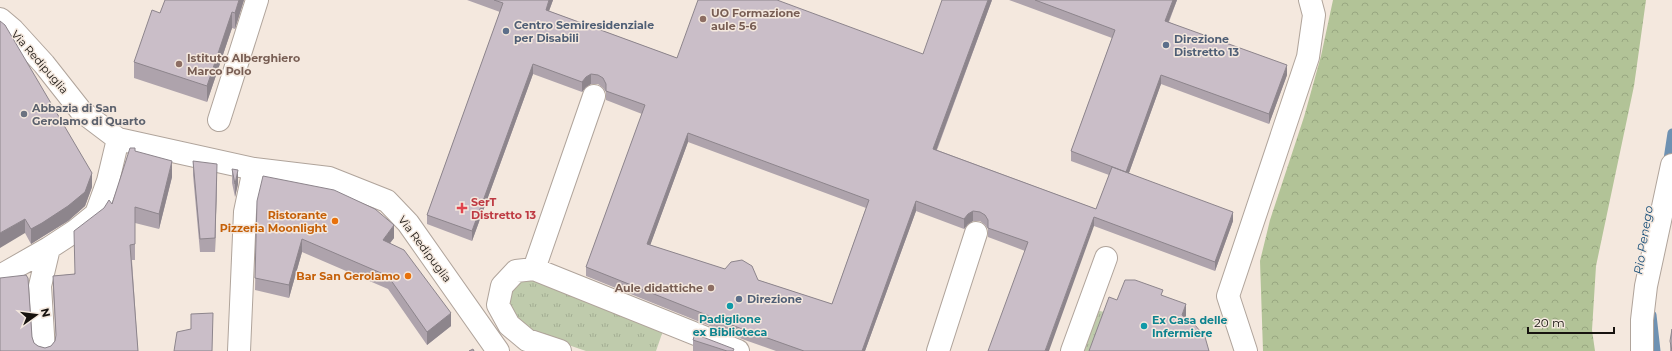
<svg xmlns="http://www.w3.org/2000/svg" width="1672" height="351" font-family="Montserrat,sans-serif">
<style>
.grass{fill:url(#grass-tufts)}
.forest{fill:url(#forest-crowns)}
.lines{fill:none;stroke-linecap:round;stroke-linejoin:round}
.stream{stroke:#6e91b2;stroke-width:9}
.minor-casing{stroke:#b0a49b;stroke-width:24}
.minor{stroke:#fff;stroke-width:22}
.wall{fill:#aea3ac;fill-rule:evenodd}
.shaded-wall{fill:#8d858c}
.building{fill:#cabec8;stroke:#8d858c;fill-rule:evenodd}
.education-dot{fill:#8d6e63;stroke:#f4e8de;stroke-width:1.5}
.service-dot{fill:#5c6f8a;stroke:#f4e8de;stroke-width:1.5}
.worship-dot{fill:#6b7280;stroke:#f4e8de;stroke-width:1.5}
.health-dot{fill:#e0444e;stroke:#f4e8de;stroke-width:1.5}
.food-dot{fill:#e8710a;stroke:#f4e8de;stroke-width:1.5}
.culture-dot{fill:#0f9aa8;stroke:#f4e8de;stroke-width:1.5}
.labels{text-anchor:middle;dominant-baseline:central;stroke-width:3;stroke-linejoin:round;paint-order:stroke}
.education-label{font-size:11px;font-weight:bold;fill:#785e54;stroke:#f4e8de;text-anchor:start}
.service-label{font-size:11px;font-weight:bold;fill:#4e5e75;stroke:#f4e8de;text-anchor:start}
.street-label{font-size:11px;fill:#17130f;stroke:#f4e8de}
.worship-label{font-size:11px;font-weight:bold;fill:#5b616d;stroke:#f4e8de;text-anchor:start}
.health-label{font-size:11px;font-weight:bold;fill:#be3a42;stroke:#f4e8de;text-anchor:start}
.food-label{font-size:11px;font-weight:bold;fill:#c56008;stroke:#f4e8de;text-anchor:end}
.culture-label{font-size:11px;font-weight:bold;fill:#0d838f;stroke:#f4e8de}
.water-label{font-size:12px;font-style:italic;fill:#124b77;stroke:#f4e8de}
</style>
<defs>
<pattern id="grass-tufts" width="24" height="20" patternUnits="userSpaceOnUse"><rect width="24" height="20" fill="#bfcbac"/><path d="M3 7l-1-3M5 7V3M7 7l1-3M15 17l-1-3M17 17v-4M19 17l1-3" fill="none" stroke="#a3ad93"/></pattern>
<pattern id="forest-crowns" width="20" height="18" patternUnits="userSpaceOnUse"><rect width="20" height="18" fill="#b2c397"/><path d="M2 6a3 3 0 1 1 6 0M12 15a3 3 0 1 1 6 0" fill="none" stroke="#98a781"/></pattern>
</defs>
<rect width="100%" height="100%" fill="#f4e8de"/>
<path class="grass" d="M529,277l135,51 -8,23h-70l-59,-20 -17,-22v-10l2,-8 8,-9z
M1096,310l8,2 -14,39h-9z"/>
<path class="forest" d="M1333,0h313l-12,86 -38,180 -4,64 3,21h-332l-3,-90 10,-41 34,-103 17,-61z"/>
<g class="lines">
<path class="stream" d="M1667,166l5,-33
M1652,315l4,36"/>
<g class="minor-casing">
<path id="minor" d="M0,19l13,11 31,34 37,47 37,28 136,30 75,9 58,23 21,22 90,128
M219,120l38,-120
M534,269l60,-173
M0,276l49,-28
M44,351l-4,-65 9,-38 26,-17 21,-17 12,-33 10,-42
M239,351l6,-139 9,-43
M560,351l-33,-11 -18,-15 -11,-20 4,-19 14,-15 18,-2 204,82
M938,351l38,-118
M1072,351l34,-93
M1246,351l-18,-55 80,-239 6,-42 -4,-15
M1642,351v-31l4,-34 26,-121"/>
</g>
<use href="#minor" class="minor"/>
</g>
<path class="wall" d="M165,0h79l-9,29 -3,-1 -25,74 -73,-24v-16l26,-49z
M467,0h86l-4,11 128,47 246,-4 69,-54 -55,150 159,59 13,-34 -38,-14v-10l41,-113 -103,-38h168l-8,22 118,53 -18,49 -108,-40 -32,89 104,48 -18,50 -121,-45 -69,25 -37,-14v-8l-3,-4 -5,-4h-7l-5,3 -4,5 -48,-18 -51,140h-89l-34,-12 -156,-63v-9l56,-153 -36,-14v-8l-3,-4 -5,-4h-7l-5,3 -4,5 -49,-18 -61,167 -45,-17v-9l73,-203zM688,142l178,66 -34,96 -182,-59z
M0,21l92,166 -7,19 -17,15 -26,16 -11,7 -6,-11z
M135,151l37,26 -13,52 -24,-6v37h-3l6,91h-138l32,-14 2,6 4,3 7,2 6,-2 4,-5 1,-3 -3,-46v-16l21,-2 38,-70z
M193,161l24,17 -2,74h-15l-7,-77z
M232,169l6,15 -3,13 -3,-14z
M257,201l137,37 -4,5 61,83 -24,19 -39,-56 -86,-37 -13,46 -34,-8z
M693,340l41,11h-41z
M1670,341l2,10h-2z"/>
<path class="shaded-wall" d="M239,0h5l-9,29v-16z
M549,0h4l-7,19v-9z
M988,0h4l-59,159v-10z
M1173,0h4l-12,30v-9z
M232,12v16l-25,74v-16z
M533,64v10l-61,167v-10z
M1287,65v10l-18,49v-10z
M591,74v10l-5,3 -4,5v-10l4,-5z
M1161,75v9l-35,97v-9z
M688,133v9l-41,112v-10z
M172,161v16l-13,52v-15z
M217,164v14l-2,74v-14z
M238,170v14l-3,13v-13z
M92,173v14l-7,19 -17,15 -26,16 -11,7v-15z
M916,201v10l-51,140h-3z
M973,211v10l-5,3 -4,5v-10l4,-5z
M1233,212v9l-18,50v-9z
M1094,217v9l-45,125h-4z
M25,219v14l-25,15v-15z
M394,225v13l-11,14v-12z
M302,239v13l-13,46v-13z
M1186,304v16l-4,-5z
M451,313v13l-24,19v-13z"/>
<path class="building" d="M165,0h74l-4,13 -3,-1 -25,74 -73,-24 18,-52 8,3z
M494,0h55l-3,10 131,48 21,-58h79l146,54 19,-54h46l-55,149 163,60 16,-42 121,45 -18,50 -121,-45 -49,134h-57l40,-109 -40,-14v-8l-3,-5 -5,-3 -7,-1 -5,3 -4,5 -48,-18 -54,150h-58l-62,-22 -156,-62 59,-162 -39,-14v-7l-3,-6 -5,-3 -7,-1 -5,3 -4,5 -49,-18 -61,167 -45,-16 76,-212zM688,133l181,67 -37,104 -74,-24 -6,-14 -10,-6 -11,2 -6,7 -78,-25z
M1035,0h138l-8,21 122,44 -18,49 -108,-39 -35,97 -55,-21 44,-121z
M0,21l5,4 87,148 -7,19 -17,14 -26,17 -11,6 -6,-10 -25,14z
M130,148h5v3l37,10 -13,53 -24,-7v37l-5,1 8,106h-138v-73l26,-3 2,3 4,59 2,6 4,3 7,2 6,-2 4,-5 1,-6 -3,-59 22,-2 -1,-43 30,-23 5,-8 3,4z
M193,161l24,3 -2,74 -15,1z
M232,169l6,1 -3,14z
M263,176l71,14 41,19 19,16 -11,15 21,10 47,63 -24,19 -39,-56 -86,-37 -13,46 -34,-7 2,-77z
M1125,280h10l28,10 -2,5 25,9 -4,11 13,10 10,12 4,14h-120l20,-54 8,3z
M213,313l-1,38h-38l3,-19 14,-3v-15z
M1672,329v22l-2,-10z
M695,334l39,15 -1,2h-6l-34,-11z
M473,349l1,2h-5z"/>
<g class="education-dot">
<circle cx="703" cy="19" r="4"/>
<circle cx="179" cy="64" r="4"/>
<circle cx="711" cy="288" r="4"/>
</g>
<g class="service-dot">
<circle cx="506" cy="31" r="4"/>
<circle cx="1166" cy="45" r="4"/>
<circle cx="739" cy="299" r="4"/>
</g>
<circle class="worship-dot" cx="24" cy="114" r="4"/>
<path class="health-dot" d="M460 202h4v4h4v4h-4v4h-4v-4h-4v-4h4z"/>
<g class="food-dot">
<circle cx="335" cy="221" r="4"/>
<circle cx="408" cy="276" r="4"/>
</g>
<g class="culture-dot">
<circle cx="730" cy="306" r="4"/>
<circle cx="1144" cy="326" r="4"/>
</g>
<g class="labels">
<g class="education-label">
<text x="711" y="13">UO Formazione<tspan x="711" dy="13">aule 5-6</tspan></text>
<text x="187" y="58">Istituto Alberghiero<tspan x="187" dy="13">Marco Polo</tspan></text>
<text x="703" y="288" text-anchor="end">Aule didattiche</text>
</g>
<g class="service-label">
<text x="514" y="25">Centro Semiresidenziale<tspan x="514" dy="13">per Disabili</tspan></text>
<text x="1174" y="39">Direzione<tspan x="1174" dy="13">Distretto 13</tspan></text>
<text x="747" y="299">Direzione</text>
</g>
<g class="street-label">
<text transform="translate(40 62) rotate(49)">Via Redipuglia</text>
<text transform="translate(425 249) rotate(53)">Via Redipuglia</text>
</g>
<g class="worship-label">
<text x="32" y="108">Abbazia di San<tspan x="32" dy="13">Gerolamo di Quarto</tspan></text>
</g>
<g class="health-label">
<text x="471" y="202">SerT<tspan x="471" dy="13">Distretto 13</tspan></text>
</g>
<g class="food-label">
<text x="327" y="215">Ristorante<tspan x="327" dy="13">Pizzeria Moonlight</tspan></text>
<text x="400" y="276">Bar San Gerolamo</text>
</g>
<g class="culture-label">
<text x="730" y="319">Padiglione<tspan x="730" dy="13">ex Biblioteca</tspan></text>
<text x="1152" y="320" text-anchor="start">Ex Casa delle<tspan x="1152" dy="13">Infermiere</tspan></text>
</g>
<g class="water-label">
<text transform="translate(1643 240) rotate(-81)">Rio Penego</text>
</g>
</g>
<g transform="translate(36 315) rotate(76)" stroke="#f4e8de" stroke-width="3" paint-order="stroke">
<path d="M0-3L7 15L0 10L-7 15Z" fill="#17130f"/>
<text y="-6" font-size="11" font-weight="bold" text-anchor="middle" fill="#17130f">N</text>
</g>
<path d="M1528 327v6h86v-6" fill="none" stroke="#17130f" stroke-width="2"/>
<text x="1534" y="327" font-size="12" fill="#17130f" stroke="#f4e8de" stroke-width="3" paint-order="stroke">20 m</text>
</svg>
